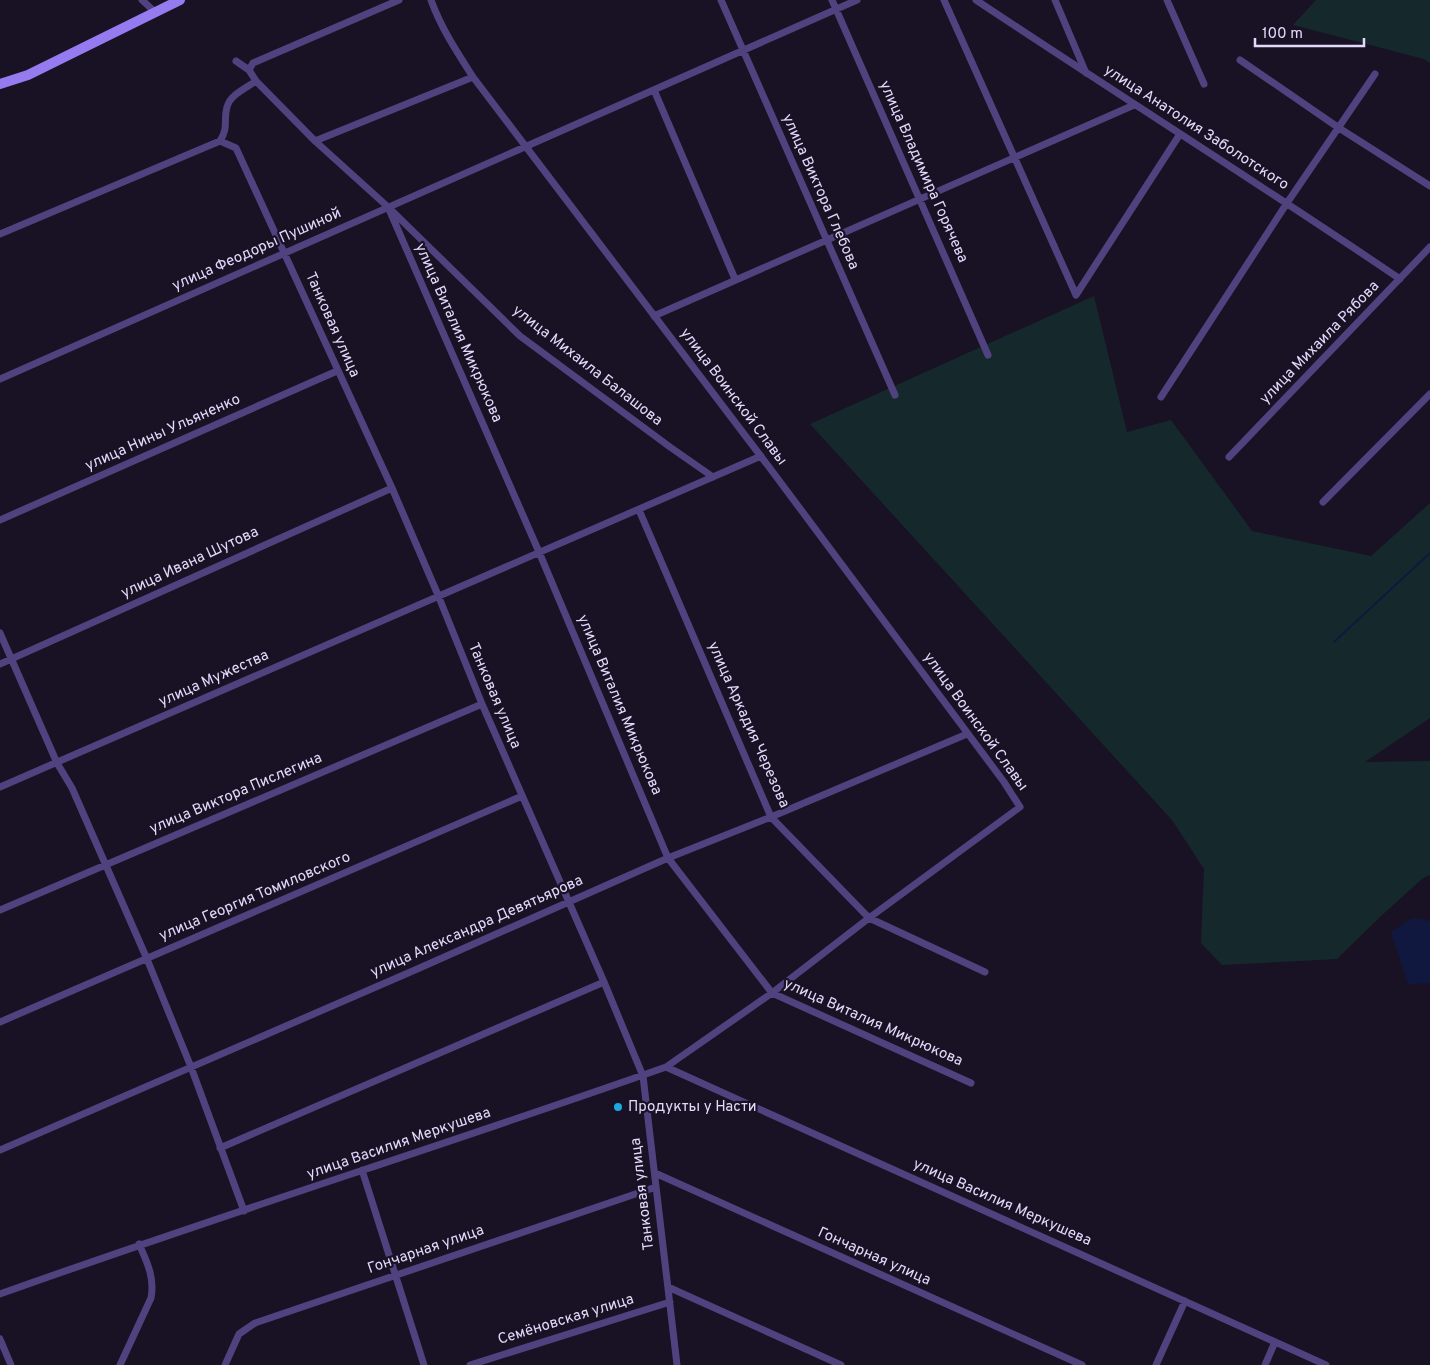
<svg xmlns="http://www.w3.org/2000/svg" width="1430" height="1365" font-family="Overpass,sans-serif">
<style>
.green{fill:#15292d}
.water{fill:#10183f}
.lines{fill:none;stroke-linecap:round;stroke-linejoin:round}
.stream{stroke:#10183f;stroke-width:2}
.street{stroke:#50427e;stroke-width:7}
.secondary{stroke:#957af0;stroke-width:10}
.poi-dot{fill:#1aa9e5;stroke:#181224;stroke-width:2}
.labels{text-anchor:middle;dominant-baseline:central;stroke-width:4.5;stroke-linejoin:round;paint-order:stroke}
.street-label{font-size:15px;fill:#e3d9fb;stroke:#181224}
.poi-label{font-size:15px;fill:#e3d9fb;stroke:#181224;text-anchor:start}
</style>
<rect width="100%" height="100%" fill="#181224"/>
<path class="green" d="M1316,0h114v63l-6,-4 -131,-34z
M1094,296l33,136 44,-12 81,111 119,25 59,-53v215l-65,44 65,-1v114l-7,3 -44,40 -42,41 -115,6 -21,-22 3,-74 -32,-49 -362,-396z"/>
<path class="water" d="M1412,918l18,3v62l-22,1 -17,-52z"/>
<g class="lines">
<path class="stream" d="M1334,642l96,-89"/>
<path class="street" d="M142,0l13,12
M431,0c10,28 26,52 42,77l296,390 235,315 16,25 -151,111 -97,75 -106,74
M721,0l174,395
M832,0l156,355
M944,0l132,295
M976,0c141,94 284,184 424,279
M1055,0l31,73
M1167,0l37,84
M1240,60l99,68 91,58
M236,61l13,9 7,11 59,60 73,66 132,129 150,111 43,30
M249,70l4,-7 146,-63
M256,81c-10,7 -26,14 -29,26 -4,14 2,20 -7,34l16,7 156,340 46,107 44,109 122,278 39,94 34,289
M654,90l81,189
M315,141l158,-64
M388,207l151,345 129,306 104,135 199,90
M0,234l220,-93
M1076,295l104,-161
M654,316l480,-211
M0,379l857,-379
M1161,397l126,-194 88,-129
M1229,457l201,-210
M1323,502l107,-108
M639,510l132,307 98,101 116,54
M0,520l337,-149
M0,633l57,130 15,25 75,171 44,108 53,144
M0,664l392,-176
M0,787l761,-331
M0,910l482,-206
M0,1022l522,-226
M220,1148l384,-166
M0,1150l415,-180 253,-112 103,-41 196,-83
M362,1170l62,195
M655,1173l427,192
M668,1287l173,78
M0,1294c221,-79 445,-149 666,-227l660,298
M0,1339l11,26
M120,1365l31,-67c4,-20 -4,-36 -12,-54
M225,1365l14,-31 16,-11 401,-136
M470,1365l200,-63
M1156,1365l29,-64
M1265,1365l10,-23"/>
<path class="secondary" d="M0,84l28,-9 152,-75"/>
</g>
<circle class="poi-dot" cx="618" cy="1107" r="5"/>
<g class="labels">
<g class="street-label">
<text transform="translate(1196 128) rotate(33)">улица Анатолия Заболотского</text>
<text transform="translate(923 172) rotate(66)">улица Владимира Горячева</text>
<text transform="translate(820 192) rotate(66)">улица Виктора Глебова</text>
<text transform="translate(257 250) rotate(-24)">улица Феодоры Пушиной</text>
<text transform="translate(332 325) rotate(66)">Танковая улица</text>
<text transform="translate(458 333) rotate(66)">улица Виталия Микрюкова</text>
<text transform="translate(1320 343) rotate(-46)">улица Михаила Рябова</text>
<text transform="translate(587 366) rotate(38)">улица Михаила Балашова</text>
<text transform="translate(733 397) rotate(53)">улица Воинской Славы</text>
<text transform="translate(163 433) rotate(-24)">улица Нины Ульяненко</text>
<text transform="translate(190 563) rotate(-25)">улица Ивана Шутова</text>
<text transform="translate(214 679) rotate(-24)">улица Мужества</text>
<text transform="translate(494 696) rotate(67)">Танковая улица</text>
<text transform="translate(619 705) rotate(67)">улица Виталия Микрюкова</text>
<text transform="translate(975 722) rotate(54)">улица Воинской Славы</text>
<text transform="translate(748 725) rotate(66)">улица Аркадия Черезова</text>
<text transform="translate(236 794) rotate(-23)">улица Виктора Пислегина</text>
<text transform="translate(255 897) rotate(-23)">улица Георгия Томиловского</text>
<text transform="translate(477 927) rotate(-24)">улица Александра Девятьярова</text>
<text transform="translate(873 1023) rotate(24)">улица Виталия Микрюкова</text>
<text transform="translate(399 1144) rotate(-19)">улица Василия Меркушева</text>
<text transform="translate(643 1194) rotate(-97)">Танковая улица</text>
<text transform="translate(1002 1203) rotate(24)">улица Василия Меркушева</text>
<text transform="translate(426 1250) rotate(-19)">Гончарная улица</text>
<text transform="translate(874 1257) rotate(24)">Гончарная улица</text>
<text transform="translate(566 1320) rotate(-17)">Семёновская улица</text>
</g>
<g class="poi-label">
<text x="628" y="1107">Продукты у Насти</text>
</g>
</g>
<path d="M1255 38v8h109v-8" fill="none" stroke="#e3d9fb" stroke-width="2.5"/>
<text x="1262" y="38" font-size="15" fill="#e3d9fb" stroke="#181224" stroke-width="4" paint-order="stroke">100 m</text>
</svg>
